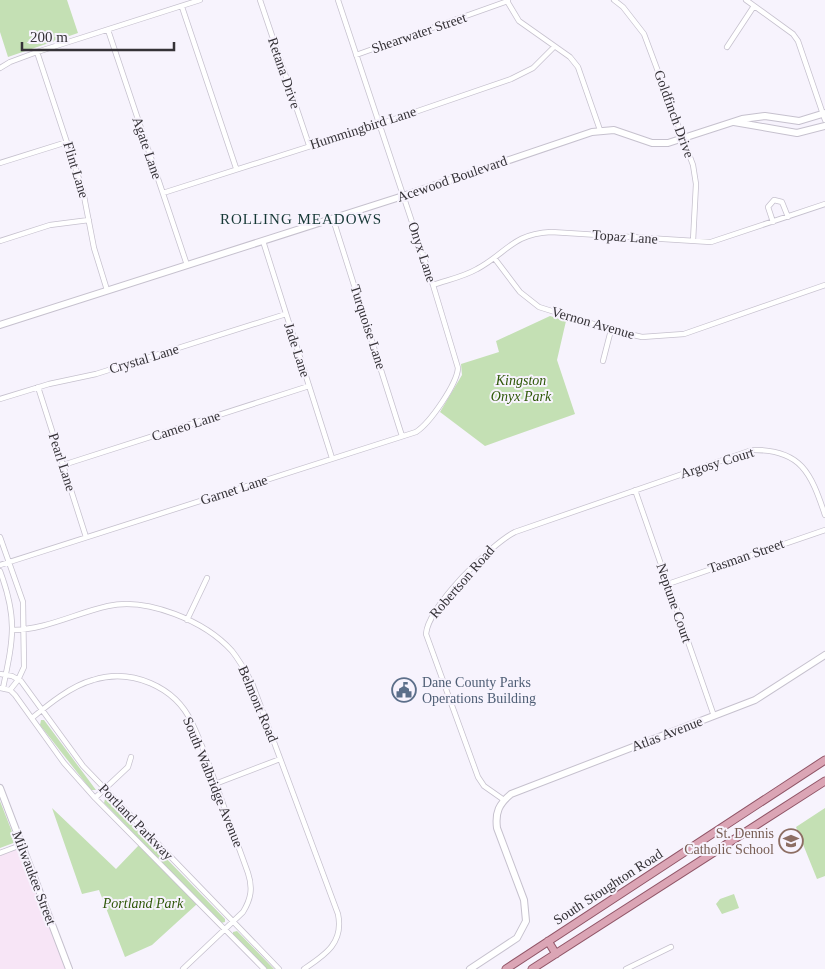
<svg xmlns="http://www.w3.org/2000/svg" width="825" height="969" font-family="'Times New Roman',serif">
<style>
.commercial{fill:#f7e5f6}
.green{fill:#c4e0b4}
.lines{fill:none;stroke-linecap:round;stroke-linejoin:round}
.street-casing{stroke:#c6c1ce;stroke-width:6}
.secondary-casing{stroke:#c6c1ce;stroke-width:8}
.primary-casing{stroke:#915668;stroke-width:9}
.street{stroke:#fff;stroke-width:4.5}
.secondary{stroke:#fff;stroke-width:6}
.primary{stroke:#dba5b5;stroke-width:7}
.labels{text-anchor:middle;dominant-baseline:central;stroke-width:4;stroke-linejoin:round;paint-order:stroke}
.street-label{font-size:14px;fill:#353237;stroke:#f7f3fd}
.park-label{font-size:14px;font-style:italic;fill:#2f5809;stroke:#f7f3fd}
.service-label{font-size:14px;fill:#4e5e75;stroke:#f7f3fd;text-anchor:start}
.education-label{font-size:14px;fill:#785e54;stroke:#f7f3fd;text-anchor:end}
.neighbourhood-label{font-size:15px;letter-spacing:1px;fill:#153735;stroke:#f7f3fd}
</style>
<rect width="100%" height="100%" fill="#f7f3fd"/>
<path class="commercial" d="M21,845l48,124h-69v-116z"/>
<path class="green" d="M0,0h67l11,33 -70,24 -8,-25z
M550,316l16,5 -9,39 18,54 -90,32 -45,-34 22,-37 -1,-11 38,-12 -3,-11z
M41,720h3l52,70h-5l-51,-65z
M105,799l23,20 97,100v3l-4,1 -117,-120z
M0,801l16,41 -16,6z
M52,808l64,61 23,-24 58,59 -45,41 -27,12 -26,-67 -17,4z
M825,808v68l-8,3 -21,-52z
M734,894l5,14 -17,6 -6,-10 4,-5z
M237,931l37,38h-8l-33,-34v-3z"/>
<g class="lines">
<g class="street-casing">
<path id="street" d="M260,0l49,145
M614,0l9,7 21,27 49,131 3,19 -3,57
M746,0l47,34 5,7 27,79
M507,1l12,20 51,36 8,10 22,63
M182,7l54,161
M108,30l79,235
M727,47l27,-41
M37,52l46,139 11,57 13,42
M356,55l152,-54
M0,68l10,-6 27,-10 163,-52
M0,163l67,-21
M163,193l217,-69 131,-45 22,-11 21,-21
M333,219l69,217
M773,222l-5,-15 6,-7 8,2 6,15
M0,241l50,-16 39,-5
M263,241l69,217
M495,259l25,33 19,15 77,24 26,6 42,-3 141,-49
M433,285c14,-5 30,-8 44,-16 30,-16 35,-35 74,-37l160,10 114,-38
M603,361l8,-31
M38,387l48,150
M0,399l49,-15 47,-10 190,-60
M63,465l246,-79
M635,490l79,226
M0,537l23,65 1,65 -6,13 -8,10
M0,565l416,-133c14,-9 41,-48 42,-64l-25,-83 -95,-285
M0,571c18,48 13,69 3,117
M668,584l157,-54
M187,620l20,-42
M12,630c33,0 64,-17 96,-24 39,-9 97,15 124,45 8,10 14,21 20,32l86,231c6,29 -13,41 -34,55
M0,674l12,2 9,5 62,85 196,203
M0,688l10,2 5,5 49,68 31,35 169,171
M32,718c17,-14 39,-32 61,-38 38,-12 82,6 99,43 10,20 17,43 25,64 10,29 21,58 31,86 5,15 3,26 -5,39l-60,57
M215,784l65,-25
M95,798l33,-31 3,-10
M504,800l-20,-14 -6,-9 -52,-143c2,-27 65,-90 89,-102l237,-82c49,-1 59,23 73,65
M0,853l21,-8
M626,969l45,-22"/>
</g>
<g class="secondary-casing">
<path id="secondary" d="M734,122l63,11 28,-7
M0,325l403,-129 189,-64 22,-2 38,13h16l74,-24 23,-3 34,5 26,-8
M0,788l69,181
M470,969l47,-31 9,-17 -2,-21 -27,-72c-2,-16 2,-24 14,-34l244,-94 70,-45"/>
</g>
<g class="primary-casing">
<path id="primary" d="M548,941l8,13
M506,969l319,-209
M532,969l293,-188"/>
</g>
<use href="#street" class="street"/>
<use href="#secondary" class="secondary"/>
<use href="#primary" class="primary"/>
</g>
<defs>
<g id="civic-ring" transform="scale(1.25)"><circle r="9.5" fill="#f7f3fd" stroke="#5c6f8a" stroke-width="1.5"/><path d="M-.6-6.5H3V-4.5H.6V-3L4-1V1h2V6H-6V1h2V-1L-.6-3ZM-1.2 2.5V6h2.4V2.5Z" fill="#5c6f8a"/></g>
<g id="school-ring" transform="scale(1.25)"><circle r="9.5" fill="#f7f3fd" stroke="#8d6e63" stroke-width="1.5"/><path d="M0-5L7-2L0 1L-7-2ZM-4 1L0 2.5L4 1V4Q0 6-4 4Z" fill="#8d6e63"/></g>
</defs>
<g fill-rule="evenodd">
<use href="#civic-ring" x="404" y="690"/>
<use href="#school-ring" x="791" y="841"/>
</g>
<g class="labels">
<g class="street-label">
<text transform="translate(419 33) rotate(-19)">Shearwater Street</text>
<text transform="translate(284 73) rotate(71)">Retana Drive</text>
<text transform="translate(674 114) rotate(70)">Goldfinch Drive</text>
<text transform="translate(363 128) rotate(-18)">Hummingbird Lane</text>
<text transform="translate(147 148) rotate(71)">Agate Lane</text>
<text transform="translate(76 170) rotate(73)">Flint Lane</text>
<text transform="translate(452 179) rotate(-19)">Acewood Boulevard</text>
<text transform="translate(625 237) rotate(4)">Topaz Lane</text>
<text transform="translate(422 252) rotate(72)">Onyx Lane</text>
<text transform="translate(593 323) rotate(16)">Vernon Avenue</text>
<text transform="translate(368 327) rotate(72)">Turquoise Lane</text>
<text transform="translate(297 350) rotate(72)">Jade Lane</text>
<text transform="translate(144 359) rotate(-17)">Crystal Lane</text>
<text transform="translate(186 426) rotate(-18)">Cameo Lane</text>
<text transform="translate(62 462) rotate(72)">Pearl Lane</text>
<text transform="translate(717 463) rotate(-17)">Argosy Court</text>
<text transform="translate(234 490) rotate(-18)">Garnet Lane</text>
<text transform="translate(746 556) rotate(-19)">Tasman Street</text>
<text transform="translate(462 582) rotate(-49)">Robertson Road</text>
<text transform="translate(674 603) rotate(71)">Neptune Court</text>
<text transform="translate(258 704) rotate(67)">Belmont Road</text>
<text transform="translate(667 734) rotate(-21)">Atlas Avenue</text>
<text transform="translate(213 782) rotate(68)">South Walbridge Avenue</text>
<text transform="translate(136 822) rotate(46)">Portland Parkway</text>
<text transform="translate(34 878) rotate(69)">Milwaukee Street</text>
<text transform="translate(608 887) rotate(-33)">South Stoughton Road</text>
</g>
<g class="park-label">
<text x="521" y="380">Kingston<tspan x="521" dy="16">Onyx Park</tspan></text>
<text x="143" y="903">Portland Park</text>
</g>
<g class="service-label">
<text x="422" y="682">Dane County Parks<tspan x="422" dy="16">Operations Building</tspan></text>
</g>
<g class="education-label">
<text x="774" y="833">St. Dennis<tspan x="774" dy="16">Catholic School</tspan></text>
</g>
<g class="neighbourhood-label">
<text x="301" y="219">ROLLING MEADOWS</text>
</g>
</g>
<path d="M22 42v8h152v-8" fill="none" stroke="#353237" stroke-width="2.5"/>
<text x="30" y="42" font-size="15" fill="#353237" stroke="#f7f3fd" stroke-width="4" paint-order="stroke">200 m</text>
</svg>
